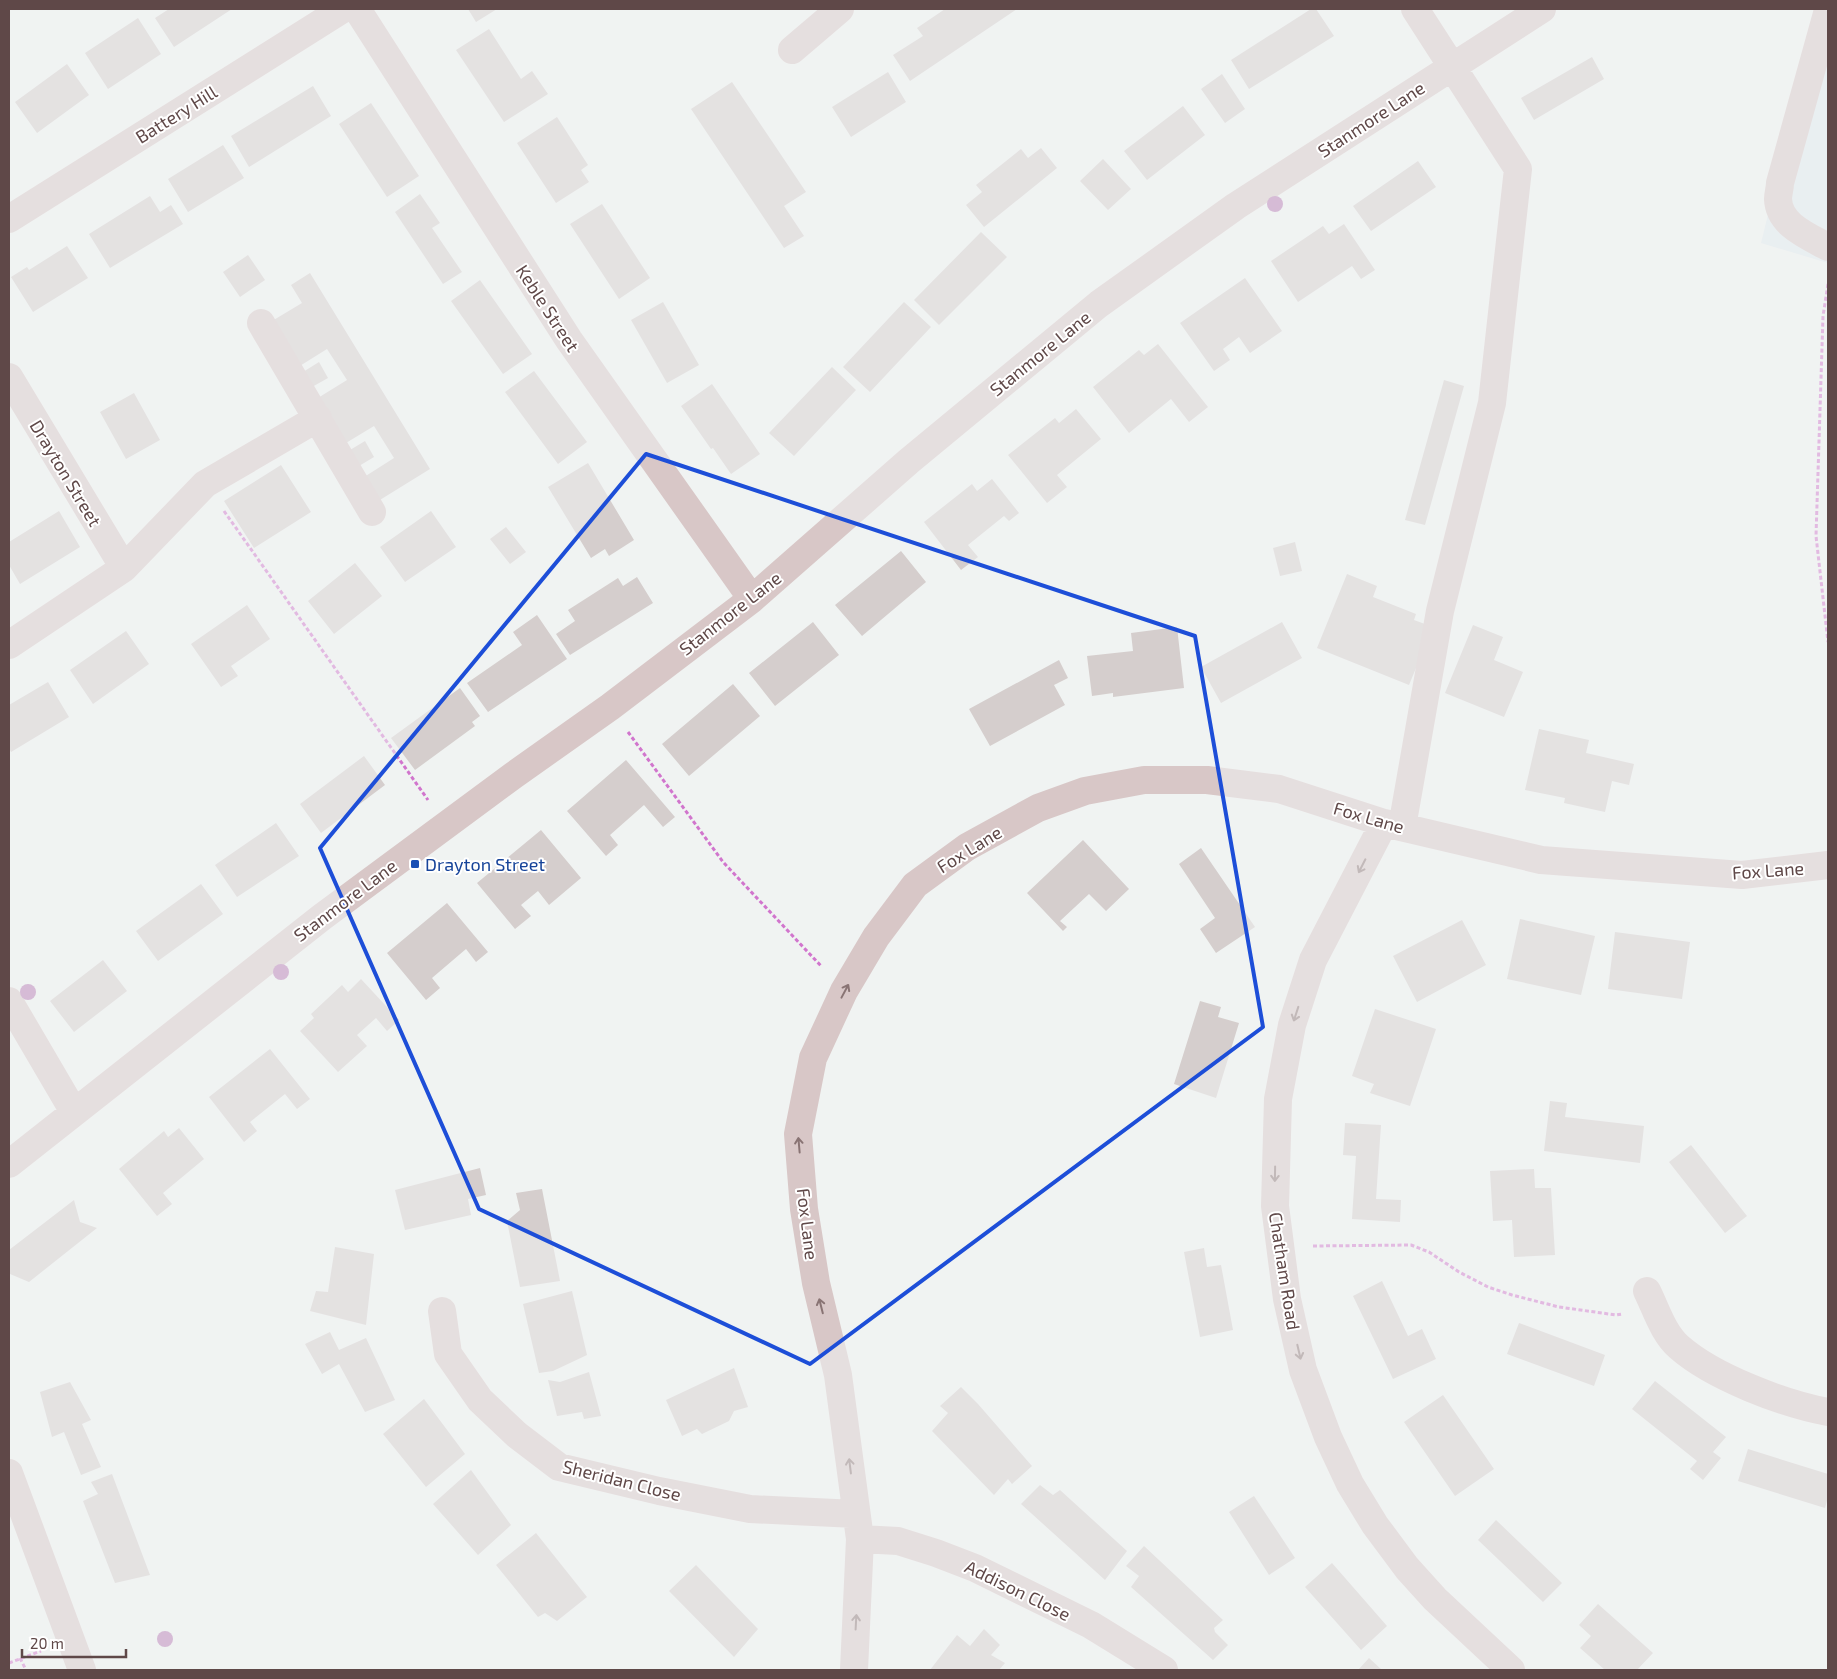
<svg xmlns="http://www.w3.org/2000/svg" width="1837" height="1679" font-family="'Exo 2',sans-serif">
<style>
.commercial{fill:#e0eaef}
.building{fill:#d5cecd}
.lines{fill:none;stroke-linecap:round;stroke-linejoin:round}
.path{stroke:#d175cd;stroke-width:3;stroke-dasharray:4 2.5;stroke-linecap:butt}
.minor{stroke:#d8c7c7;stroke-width:28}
.tree{fill:#b578b4}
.oneway{stroke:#897474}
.marked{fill:none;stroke:#1d4ed8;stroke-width:4;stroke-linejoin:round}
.transit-dot{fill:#1a4fb4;stroke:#fff;stroke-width:2}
.labels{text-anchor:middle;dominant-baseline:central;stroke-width:4;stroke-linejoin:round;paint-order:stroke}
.street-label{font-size:18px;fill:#5f4848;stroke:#fff}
.transit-label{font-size:18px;fill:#164399;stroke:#fff;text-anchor:start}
</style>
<rect width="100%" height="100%" fill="#f0f3f2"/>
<path class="commercial" d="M1828,9v254l-67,-20 45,-182z"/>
<path class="building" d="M169,9h63l-58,38 -19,-29z
M468,9h29l-21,13z
M945,9h72l-107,72 -17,-26 30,-19 -6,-8z
M1311,9h5l18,27 -85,53 -18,-29z
M138,18l23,36 -53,35 -23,-36z
M489,29l32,50 11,-8 16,23 -44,28 -48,-72z
M1592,57l12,22 -70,41 -13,-22z
M67,64l22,31 -52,38 -22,-31z
M888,72l18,30 -55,35 -19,-30z
M1222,74l23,35 -20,14 -24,-34z
M732,82l74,110 -22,14 20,30 -20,12 -93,-139z
M313,86l18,30 -82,51 -18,-31z
M371,103l48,73 -32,21 -48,-73z
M1183,106l22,29 -58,45 -23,-29z
M557,117l31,48 -7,5 8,12 -33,21 -39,-60z
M223,145l21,33 -56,34 -20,-33z
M1041,148l16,20 -73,59 -18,-22 16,-13 -6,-7 45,-36 7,9z
M1103,159l28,30 -23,21 -28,-29z
M1418,161l18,26 -65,44 -18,-25z
M420,194l20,29 -8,5 30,44 -19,12 -48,-72z
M150,196l10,16 11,-7 12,19 -73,44 -21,-34z
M602,204l48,74 -31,21 -49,-75z
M1344,224l31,46 -14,9 -9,-13 -54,36 -27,-41 52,-35 6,8z
M981,232l26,25 -68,68 -25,-25z
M67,246l21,32 -55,34 -22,-35 16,-10 2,3z
M248,255l17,25 -25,17 -17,-25z
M310,273l120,196 -55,34 -14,-24 33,-21 -20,-32 -33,20 -28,-45 34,-21 -20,-31 -32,20 -28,-45 35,-21 -11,-18z
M1245,278l37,53 -32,22 -11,-16 -16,12 7,11 -16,11 -34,-48z
M480,280l52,74 -29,20 -52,-73z
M663,302l36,63 -32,18 -36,-63z
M904,302l27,25 -61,65 -27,-25z
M1158,344l50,63 -19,15 -18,-23 -42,34 -36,-46 46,-37 5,5z
M319,362l9,16 -16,9 -9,-15z
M832,367l24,23 -62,66 -25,-23z
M534,371l53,71 -29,22 -53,-72z
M1444,380l20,6 -39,139 -20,-5z
M712,384l48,70 -29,20 -18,-26 -2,1 -30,-43z
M134,393l26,47 -34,19 -26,-47z
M1076,409l25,30 -44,36 10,12 -20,16 -39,-48 47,-37 4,5z
M365,441l9,16 -15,9 -9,-16z
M588,463l46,77 -25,16 -4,-7 -14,9 -43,-71z
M281,465l30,47 -57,36 -30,-47z
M992,479l27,34 -10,8 -5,-5 -36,29 10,12 -17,13 -37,-48 48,-38 5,7z
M59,511l21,36 -60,37 -11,-19v-23z
M431,511l25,36 -51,35 -25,-35z
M506,527l20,25 -16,12 -20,-25z
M1295,542l7,29 -22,5 -7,-28z
M901,551l25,31 -64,54 -27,-31z
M355,563l27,33 -48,38 -26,-33z
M1347,574l30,12 -4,11 43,17 -2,6 19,7 -24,58 -92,-37z
M637,577l16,26 -83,52 -14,-21 19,-13 -7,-11 50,-32 5,8z
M247,605l23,34 -39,27 7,10 -17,11 -30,-43z
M537,615l30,44 -79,53 -21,-29 55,-38 -9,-13z
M813,622l26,33 -64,51 -26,-33z
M1282,622l20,36 -81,45 -20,-36z
M1473,625l30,12 -9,23 29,12 -19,45 -59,-24z
M1177,627l7,61 -71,9v-4l-21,3 -5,-40 46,-5 -2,-18z
M126,631l23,33 -56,40 -23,-34z
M1059,660l9,18 -14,7 11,20 -75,41 -21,-37z
M48,682l21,35 -58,35 -2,-4v-43z
M733,684l27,32 -71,60 -27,-32z
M460,688l20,28 -8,6 3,4 -60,44 -24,-32z
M1539,729l50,11 -3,13 48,11 -5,21 -17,-4 -7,31 -41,-9 1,-5 -40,-8z
M364,756l21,29 -64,48 -21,-29z
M626,760l49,57 -12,10 -19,-22 -34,30 8,10 -12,11 -39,-45z
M276,823l23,33 -62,41 -22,-32z
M541,830l40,48 -32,27 -11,-14 -17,14 10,11 -16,13 -38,-46z
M1083,840l46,49 -23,22 -17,-17 -29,27 7,6 -4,4 -36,-38z
M1201,848l54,79 -39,26 -16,-24 15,-11 -36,-54z
M201,884l22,30 -65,47 -22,-30z
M447,903l41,49 -12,10 -10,-13 -34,29 8,10 -14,12 -39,-47z
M1520,919l75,17 -14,59 -74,-16z
M1462,920l24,45 -69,37 -24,-46z
M1615,932l75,10 -8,57 -74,-10z
M103,960l24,31 -53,41 -24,-31z
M361,979l38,41 -12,11 -11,-13 -19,17 10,11 -29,26 -38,-41 14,-13 -3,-4 31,-29 6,7z
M1200,1001l21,6 -3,10 21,6 -23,75 -42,-14z
M1375,1009l61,20 -26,77 -40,-13 4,-9 -22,-8z
M270,1049l40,50 -13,10 -12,-15 -35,28 7,9 -13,11 -35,-45z
M1550,1101l17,2 -2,14 79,9 -4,37 -96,-12z
M1345,1123l36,2 -5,74 25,1 -1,22 -48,-3 4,-63 -13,-1z
M179,1128l25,31 -41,34 9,11 -15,12 -38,-47 45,-38 4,6z
M1691,1145l56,71 -22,17 -56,-71z
M480,1168l6,27 -18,4 3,16 -66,15 -10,-40z
M1534,1169l1,19h16l4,67 -41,2 -2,-37 -19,1 -3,-50z
M542,1189l18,92 -40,6 -13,-66 13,-11 -4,-17z
M74,1200l6,22 17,6 -68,54 -19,-8 -1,-24z
M335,1247l39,7 -8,71 -56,-14 6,-20 12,1z
M1204,1248l3,19 14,-2 12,65 -33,7 -16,-85z
M1382,1281l26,55 14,-7 14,30 -43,20 -40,-83z
M572,1291l15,64 -34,16 -14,2 -16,-69z
M1519,1323l86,32 -11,31 -87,-32z
M330,1332l9,18 27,-12 29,62 -30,12 -26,-48 -17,10 -17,-30z
M734,1368l14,39 -14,4 -5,10 -27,13 -5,-5 -15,7 -16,-36z
M589,1372l12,44 -17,3 -2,-7 -25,4 -9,-36 12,2z
M1655,1381l71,56 -13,15 8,6 -18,22 -13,-11 7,-8 -65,-52z
M70,1382l21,38 -9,4 19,43 -20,8 -17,-43 -12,5 -12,-45z
M961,1387l17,17 54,62 -20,18 -4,-5 -14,16 -62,-64 16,-18 -8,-7z
M1443,1395l51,74 -39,27 -51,-74z
M424,1399l41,55 -39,33 -43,-53z
M1748,1449l80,25v23l-3,11 -87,-27z
M471,1470l40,55 -33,30 -45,-51z
M112,1474l38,101 -35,8 -32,-82 15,-7 -7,-12z
M1040,1485l13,10 7,-5 67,61 -22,29 -84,-76z
M1254,1496l41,62 -26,17 -40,-63z
M1496,1520l66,63 -19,19 -65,-62z
M536,1533l51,64 -30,24 -12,-8 -7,4 -42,-52z
M1144,1546l79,74 -9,8 1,4 13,13 -15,15 -82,-73 8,-11 -13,-10z
M1332,1563l55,63 -26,24 -56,-63z
M696,1565l62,64 -24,28 -65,-66z
M1598,1604l55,49 -16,17h-32l-25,-22 11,-12 -12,-11z
M984,1629l16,16 -9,10 14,8 -6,7h-69l27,-35 13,11z
M1369,1658l13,12h-24z"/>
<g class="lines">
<path class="path" d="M1828,284l-5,32 -7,220 12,106
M224,511l204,289
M628,732l95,130 99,105
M1313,1246l98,-1 18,7 30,20 29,15 24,8 47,12 57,8 6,-1
M20,1658l6,12
M9,1663l32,-12"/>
<path class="minor" d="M357,9l212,331 183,259
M1828,10l-48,173c0,5 -2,11 -2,16 1,26 30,37 50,48
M792,50l48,-41
M9,219l334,-210
M261,323l111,189
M9,377l115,191
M9,645l115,-77 81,-84 113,-66
M1384,823l-71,137 -21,65 -14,74 -3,107 12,93 16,71 25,67 22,47 25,41 32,43 28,31 76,71
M1402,827l38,-216 52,-208 26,-234 -103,-160
M9,1001l65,111
M9,1164l313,-247 192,-142 96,-68 142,-108 157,-138 190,-157 137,-98 306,-197
M1647,1291c9,18 16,42 32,56 34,30 105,57 149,65
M442,1311l6,43 32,46 37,35 42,32 100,24 91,18 106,5
M9,1473l73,197
M860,1539l38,2 38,12 39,15 116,57 73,45
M854,1670l6,-131 -22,-164 -22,-92 -12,-74 -6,-75 15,-76 31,-67 32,-54 39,-52 52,-38 71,-39 47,-17 59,-11h63l72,9 105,34 157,37 201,15 86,-10"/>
</g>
<g class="tree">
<circle cx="1275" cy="204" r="8"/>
<circle cx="281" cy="972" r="8"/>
<circle cx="28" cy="992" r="8"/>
<circle cx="165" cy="1639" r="8"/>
</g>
<defs><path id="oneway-shaft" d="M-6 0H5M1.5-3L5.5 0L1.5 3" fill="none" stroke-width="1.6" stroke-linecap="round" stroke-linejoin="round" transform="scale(1.25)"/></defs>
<g class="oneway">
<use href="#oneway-shaft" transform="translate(1362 866) rotate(117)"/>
<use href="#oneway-shaft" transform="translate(845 991) rotate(-62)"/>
<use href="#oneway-shaft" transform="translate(1296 1014) rotate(108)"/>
<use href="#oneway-shaft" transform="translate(799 1145) rotate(-95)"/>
<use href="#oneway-shaft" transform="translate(1275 1174) rotate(91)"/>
<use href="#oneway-shaft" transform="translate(821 1306) rotate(-104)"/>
<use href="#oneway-shaft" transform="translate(1299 1352) rotate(77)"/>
<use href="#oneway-shaft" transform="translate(850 1466) rotate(-97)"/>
<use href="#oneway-shaft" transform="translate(856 1622) rotate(-87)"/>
</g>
<path d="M0 0H1837V1679H0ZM646,454l549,182 68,391 -453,337 -331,-155 -159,-361z" fill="#f0f3f2" fill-opacity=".55" fill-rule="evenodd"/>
<path class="marked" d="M646,454l549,182 68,391 -453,337 -331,-155 -159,-361z"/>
<rect class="transit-dot" x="410" y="859" width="10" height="10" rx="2.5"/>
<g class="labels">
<g class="street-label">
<text transform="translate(176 114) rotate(-32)">Battery Hill</text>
<text transform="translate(1371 119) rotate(-33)">Stanmore Lane</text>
<text transform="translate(548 308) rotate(57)">Keble Street</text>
<text transform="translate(1040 353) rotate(-39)">Stanmore Lane</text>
<text transform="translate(66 473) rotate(59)">Drayton Street</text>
<text transform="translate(730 613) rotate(-38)">Stanmore Lane</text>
<text transform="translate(1369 817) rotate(16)">Fox Lane</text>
<text transform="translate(969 849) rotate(-32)">Fox Lane</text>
<text transform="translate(1768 870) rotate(-4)">Fox Lane</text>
<text transform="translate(345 900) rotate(-37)">Stanmore Lane</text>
<text transform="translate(808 1224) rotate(83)">Fox Lane</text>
<text transform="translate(1285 1271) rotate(81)">Chatham Road</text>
<text transform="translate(622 1480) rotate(14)">Sheridan Close</text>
<text transform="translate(1018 1590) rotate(26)">Addison Close</text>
</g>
<g class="transit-label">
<text x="425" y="864">Drayton Street</text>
</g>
</g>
<rect width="1837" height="1679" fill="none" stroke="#5f4848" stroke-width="20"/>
<path d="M22 1649v8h104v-8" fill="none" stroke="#5f4848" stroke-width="2.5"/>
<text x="30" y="1649" font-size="15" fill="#5f4848" stroke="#ffffff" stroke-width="4" paint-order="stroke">20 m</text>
</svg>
